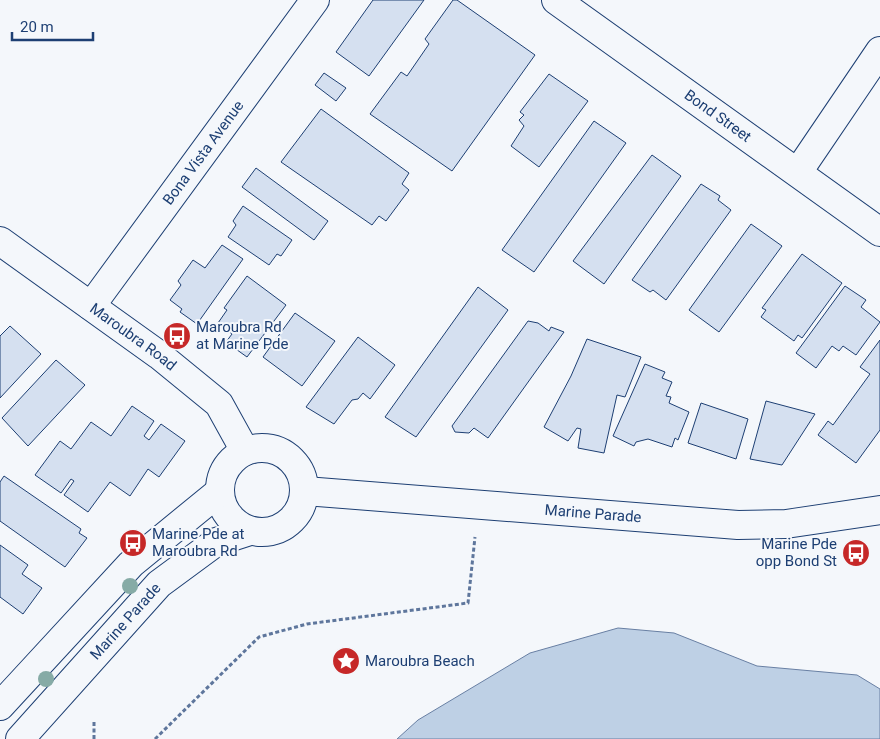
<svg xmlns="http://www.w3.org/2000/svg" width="880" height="739" font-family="Roboto,sans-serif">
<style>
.water{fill:#bed0e5;stroke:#687fa3}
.building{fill:#d5e0f0;stroke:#1d3f73}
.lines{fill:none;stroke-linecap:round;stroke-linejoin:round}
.minor-casing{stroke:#1d3f73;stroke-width:30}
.path{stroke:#5e769c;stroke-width:3;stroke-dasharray:4 2.5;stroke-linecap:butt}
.minor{stroke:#f4f7fb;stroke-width:28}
.tree{fill:#86aba6}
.labels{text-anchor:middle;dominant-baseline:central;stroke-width:4;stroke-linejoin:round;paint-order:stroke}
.street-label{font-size:15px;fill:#1d3f73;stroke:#f4f7fb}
.poi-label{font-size:15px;fill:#1d3f73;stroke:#f4f7fb;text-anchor:start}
</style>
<rect width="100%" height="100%" fill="#f4f7fb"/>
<path class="water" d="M618,628l56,5 83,33 100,9 23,14v50h-483l21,-19 112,-67z"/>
<path class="building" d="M373,0h51l-55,76 -33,-24z
M453,0h4l78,55 -83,116 -82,-57 31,-42 6,4 22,-32 -4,-5z
M324,73l22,15 -10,13 -21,-16z
M549,74l39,27 -49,66 -28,-21 13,-20 -5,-6 5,-5 -4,-3z
M321,109l88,64 -7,11 7,6 -23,31 -7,-5 -7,9 -91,-63z
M594,121l32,22 -92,129 -32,-22z
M652,155l29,21 -77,108 -31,-23z
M256,168l72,53 -14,19 -72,-53z
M701,184l19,12 -2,4 13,10 -65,90 -13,-10 -3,2 -18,-12z
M243,206l49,34 -11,16 -4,-2 -8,11 -41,-28 8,-12 -3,-4z
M751,224l31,22 -63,86 -30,-22z
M222,245l21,14 -46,65 -17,-12 2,-3 -12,-9 11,-15 -3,-4 15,-21 12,8z
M802,254l40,29 -40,55 -4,-3 -4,6 -33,-24 5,-7 -4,-2z
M247,276l39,29 -39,52 -21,-15 6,-8 -14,-11 9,-13 -3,-2z
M845,286l21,14 -5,7 19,15 -24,33 -13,-9 -4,5 -7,-5 -16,22 -20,-15z
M478,287l30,23 -92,127 -31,-20z
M295,313l40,28 -33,45 -39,-29z
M528,321l10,2 11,8 2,-4 13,5 -76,106 -14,-10 -5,5 -14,-1 -3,-6z
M10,326l31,28 -41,44v-62z
M358,337l37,28 -25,34 -7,-6 -5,6 -6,1 -18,24 -28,-17z
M587,339l54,18 -16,40 -8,-2 -13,58 -26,-5 3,-19 -4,-1 -9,13 -24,-14 27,-51z
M880,340v90l-24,33 -38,-28 10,-14 5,4 37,-51 -10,-7z
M56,360l29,25 -57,61 -26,-28z
M645,364l20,8 -3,6 10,4 -6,14 5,1 -2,6 20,9 -11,28 -3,-2 -3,9 -24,-8 -12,3 -2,4 -21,-10z
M766,401l49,13 -33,51 -32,-6z
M701,403l47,16 -12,40 -48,-16z
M132,406l22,15 -10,15 5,4 12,-16 24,17 -26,36 -11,-8 -18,27 -20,-14 -22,30 -24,-17 10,-14 -3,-2 -10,14 -26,-18 25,-34 11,8 20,-27 20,14z
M4,476l77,53 -2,4 8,5 -22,29 -65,-46v-39z
M0,545l28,20 -6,9 20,14 -19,26 -23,-17z"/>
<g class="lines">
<g class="minor-casing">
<g id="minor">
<path id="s1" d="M556,0l324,232"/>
<path d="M798,172l82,-121"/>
<path id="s2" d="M0,241l159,114 60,49 26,47"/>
<path id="s3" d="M91,306l224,-306"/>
<circle cx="262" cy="490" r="42"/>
<path id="s4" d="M305,491l433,34 48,-1 94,-14"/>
<path d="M0,706l131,-142 88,-72"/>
<path id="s5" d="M20,739l139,-155 57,-42 34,-11"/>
</g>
</g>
<path class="path" d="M94,739v-19
M155,739l104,-102 48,-13 161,-21 7,-66"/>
<use href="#minor" class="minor"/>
</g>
<g class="tree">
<circle cx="130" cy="586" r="8"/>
<circle cx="46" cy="679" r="8"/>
</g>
<defs>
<g id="bus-disc" transform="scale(1.4375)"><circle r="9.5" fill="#c62828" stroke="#f4f7fb"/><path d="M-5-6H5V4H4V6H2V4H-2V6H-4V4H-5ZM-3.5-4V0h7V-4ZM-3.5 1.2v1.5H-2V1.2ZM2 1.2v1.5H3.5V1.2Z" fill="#fff"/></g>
<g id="sight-disc" transform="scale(1.4375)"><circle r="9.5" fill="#c62828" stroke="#f4f7fb"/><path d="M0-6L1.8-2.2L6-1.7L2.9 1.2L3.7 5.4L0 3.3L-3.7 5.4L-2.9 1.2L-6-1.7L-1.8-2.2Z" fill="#fff"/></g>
</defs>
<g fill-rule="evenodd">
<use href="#bus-disc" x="177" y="336"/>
<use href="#bus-disc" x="133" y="543"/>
<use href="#bus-disc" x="856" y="553"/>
<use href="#sight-disc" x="346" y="661"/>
</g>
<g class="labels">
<g class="street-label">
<text stroke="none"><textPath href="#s1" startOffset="199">Bond Street</textPath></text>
<text stroke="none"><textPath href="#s3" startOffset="190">Bona Vista Avenue</textPath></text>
<text stroke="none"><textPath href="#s2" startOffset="164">Maroubra Road</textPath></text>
<text stroke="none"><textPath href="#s4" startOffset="289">Marine Parade</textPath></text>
<text stroke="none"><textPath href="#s5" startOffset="158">Marine Parade</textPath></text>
</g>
<g class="poi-label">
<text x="196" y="327">Maroubra Rd<tspan x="196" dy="17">at Marine Pde</tspan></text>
<text x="152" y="534">Marine Pde at<tspan x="152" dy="17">Maroubra Rd</tspan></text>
<text x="837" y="544" text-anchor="end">Marine Pde<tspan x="837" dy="17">opp Bond St</tspan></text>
<text x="365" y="661">Maroubra Beach</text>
</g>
</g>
<path d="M12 32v8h81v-8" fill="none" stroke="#1d3f73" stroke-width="2.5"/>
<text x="20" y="32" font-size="15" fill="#1d3f73" stroke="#f4f7fb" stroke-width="4" paint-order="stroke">20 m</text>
</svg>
